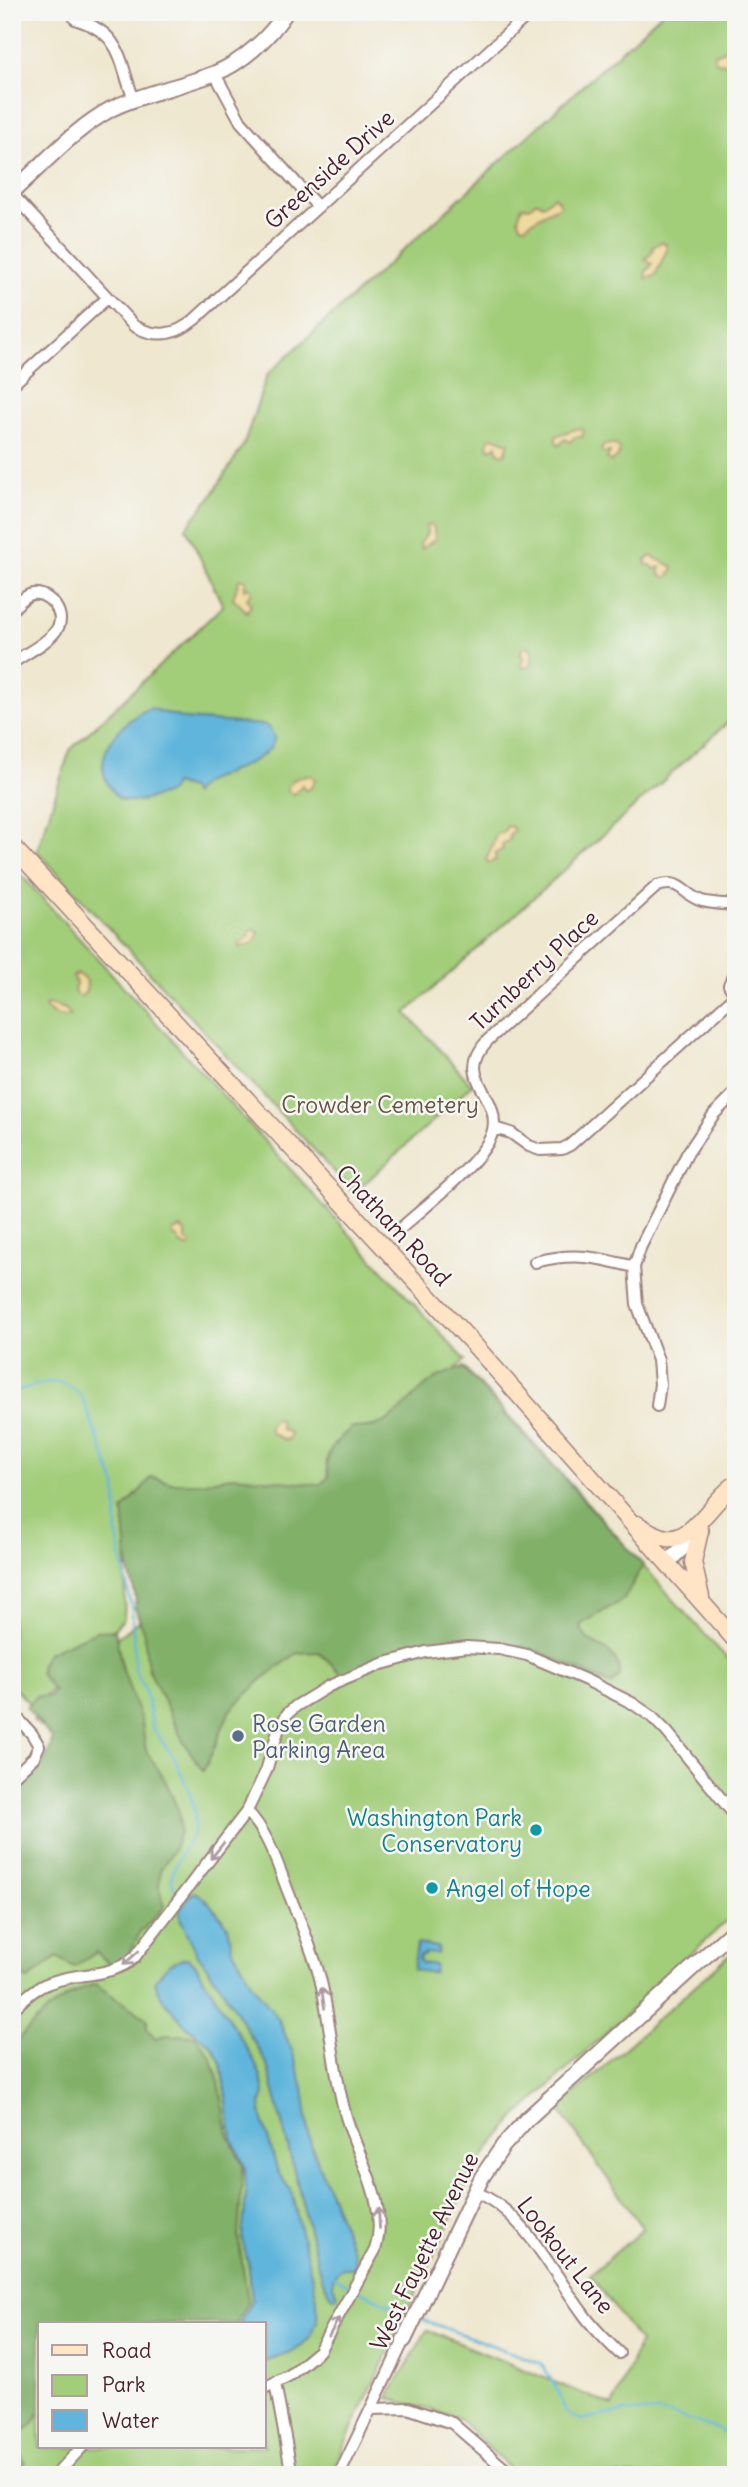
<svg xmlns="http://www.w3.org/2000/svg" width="748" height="2487" font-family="Delius,sans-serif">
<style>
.green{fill:#a2cd79;stroke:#767652;stroke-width:2;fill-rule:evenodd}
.forest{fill:#81b069;stroke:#66684a;stroke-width:2}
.sand{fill:#eeda9e;stroke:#9c7c64;stroke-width:2}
.water{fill:#5fb5db;stroke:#546a83;stroke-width:2}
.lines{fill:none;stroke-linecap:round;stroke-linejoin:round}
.stream{stroke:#5fb5db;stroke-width:2.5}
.minor-casing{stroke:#9c837d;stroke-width:14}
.tertiary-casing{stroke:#9c837d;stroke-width:18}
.secondary-casing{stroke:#9c837d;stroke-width:19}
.minor{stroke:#fff;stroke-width:10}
.tertiary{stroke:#fff;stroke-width:14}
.secondary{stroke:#ffe4c6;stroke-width:16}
.oneway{stroke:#ae9aa0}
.service-dot{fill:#5c6f8a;stroke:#f6f6f2;stroke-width:2.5}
.culture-dot{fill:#0f9aa8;stroke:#f6f6f2;stroke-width:2.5}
.labels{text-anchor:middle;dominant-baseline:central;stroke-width:5;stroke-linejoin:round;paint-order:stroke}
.street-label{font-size:23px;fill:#4a1f2b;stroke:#f6f6f2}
.park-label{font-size:23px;fill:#645342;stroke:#f6f6f2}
.service-label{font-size:23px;fill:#4e5e75;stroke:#f6f6f2;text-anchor:start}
.culture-label{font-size:23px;fill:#0d838f;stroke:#f6f6f2;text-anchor:end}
</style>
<rect width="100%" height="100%" fill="#f6f6f2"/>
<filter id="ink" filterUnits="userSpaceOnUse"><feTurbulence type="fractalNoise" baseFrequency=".0143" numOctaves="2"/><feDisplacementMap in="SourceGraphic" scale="14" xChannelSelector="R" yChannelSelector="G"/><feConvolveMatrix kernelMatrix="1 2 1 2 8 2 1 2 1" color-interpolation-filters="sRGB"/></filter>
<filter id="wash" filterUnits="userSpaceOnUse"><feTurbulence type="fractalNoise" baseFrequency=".00686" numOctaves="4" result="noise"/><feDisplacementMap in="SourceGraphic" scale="28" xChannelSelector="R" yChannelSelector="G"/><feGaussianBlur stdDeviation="1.57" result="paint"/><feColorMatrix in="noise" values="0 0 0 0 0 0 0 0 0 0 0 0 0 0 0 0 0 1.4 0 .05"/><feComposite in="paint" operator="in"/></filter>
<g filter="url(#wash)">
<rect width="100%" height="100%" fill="#efe7cf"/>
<path class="green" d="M663,12h73v703l-330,298 66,72 -118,108 -317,-342 33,-101 153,-144 -37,-78 26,-33 32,-51 23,-69z
M12,865l453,495 -157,147 -180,17 -4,95 -91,89 -21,-23z
M463,1367c94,98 180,202 273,301v244l-218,203 -29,33 -22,37 -137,290h-318v-683l39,-36 5,-13 -5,-8 -18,-15 86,-84 26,-20 166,-104zM40,2324h224v123h-224z
M736,1949v526h-220l-57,-57 -71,-20 39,-68 186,76 27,-64 -50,-67 53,-46 -85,-121z"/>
<path class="forest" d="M463,1368l180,197 -19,34 -44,26c6,28 37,14 40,51l-9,9 -73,-34 -27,-7 -57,-3 -31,4 -80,30 -24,-23 -22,1 -37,28 -31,31 -16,39 -10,20 -20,-30 -35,-73 -4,-34 -9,-27 1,-9 -8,-31 -5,-57 29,-33 19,6h29l35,-7 84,9 10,-8c-8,-23 6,-35 23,-50 42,5 51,-26 81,-47 8,-6 20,-9 30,-12z
M115,1630l7,38 20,55 4,28 19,29 14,32 1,20 -7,19 -13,19 -1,17 6,20 -25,25 -14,28 -15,6 -14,-14 -23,15 -17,-10 -29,23 -16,-11v-174c19,-18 38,-30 40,-57l-26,-31 10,-11 13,1 5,-6 -13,-16 -1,-9 7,-13 49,-22z
M95,1984l52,35v10l8,9 12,-3 28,1 16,21 8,25 9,52 15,31 -5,71 10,65 -13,23h-195v87l-7,13 -21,15 13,24 -13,12v-429c22,-25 50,-52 83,-62z"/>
<path class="sand" d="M736,45v8l-3,2 3,5 -2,4 -17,-2 -3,-3 1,-5z
M554,196l6,8 -3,4c-6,1 -26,14 -32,18l-4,-1 -3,-6 4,-13 8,1 6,-6 7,4z
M661,242l5,2 1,6 -12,26 -8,2 -2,-4 7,-10 -7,-5 7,-6 1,-6z
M579,428l5,3 -2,6h-7l-5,5 -5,-3 -5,6 -4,-2v-6l2,-2z
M493,437l16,6 -4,11h-6l-2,-9 -5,4 -4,-2 1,-8z
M608,444h6l6,5 -2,8 -7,5 -4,-4 3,-6 -7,1 -2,-3 1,-3z
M430,524l4,4 1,11 -13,10 -2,-5 7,-11 -1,-7z
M651,556l21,10 1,4 -5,7h-3l-6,-4 2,-6 -7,2 -3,-4h-5v-5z
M240,578l6,2 -2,9 5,-2 3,4 -5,8 4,6 -4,7 -14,-14z
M528,646l5,6 -2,14 -8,2 -2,-4 3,-6 -4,-4 3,-7z
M307,775l5,1 3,4 -5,9 -5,1 -3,-5 -7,9 -7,-2c-2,-11 10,-15 19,-17z
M507,826l5,1 2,3 -5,5 1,5 -8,4 1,5 -8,5 1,6 -7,3 -3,-3c4,-9 8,-17 10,-26l7,-1z
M255,929l4,5c-5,10 -10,11 -19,13l-1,-3 9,-7 2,-7z
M78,974l9,8 -1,9 -4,5h-4l-4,-5 2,-8 -3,-7z
M48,1004l18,5 4,7c-8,3 -21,-2 -25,-10z
M181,1228l5,5v8l5,3 -2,4 -9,-4 -2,-6 -6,-3 1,-4z
M274,1419l6,1 1,9 9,4 -2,7 -6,-1 -12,-7 -1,-6z"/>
<path class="water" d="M150,708l35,11 80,6c36,26 -47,50 -61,58 -5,3 -8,7 -11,12l-3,-6 -16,-5 -4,8c-13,5 -34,12 -48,8 -7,-3 -11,-10 -14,-16 -17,-31 15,-64 42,-76z
M196,1892l13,11 19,23 4,22 22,39 24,31 15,35 10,35 7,54 44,112 1,12 -2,2h-11c-12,8 -11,17 -4,28l-3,2 -5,-3 -9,-18 -54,-213 -45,-76 -24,-33 -18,-37v-9l11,-15z
M417,1944l21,3 -1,7 -13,-1v2h-4l-1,4 3,4 13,2 -1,8 -21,-3z
M188,1958l7,6 56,91 10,21 3,18 -4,11 2,12 16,55 13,19 26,107v23l-6,15 -8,9 -12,8 -27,9v-38h-25l13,-24 -3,-32 -7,-29 4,-45 -1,-27 -13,-29 -11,-75 -10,-18 -25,-19 -24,-28 -7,-16c9,-14 16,-22 33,-24z"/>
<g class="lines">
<path class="stream" d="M12,1392c29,-8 47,-20 70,5l34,89 1,50 15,74 3,60 10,19 8,40 22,30 15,35 5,22 -2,17 -19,35 -3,12 6,14
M333,2276l19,11
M358,2290l54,25
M421,2319l121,45 17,29 7,20 14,7c30,-7 62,-12 93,-5 21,5 42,14 63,21"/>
</g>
</g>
<g filter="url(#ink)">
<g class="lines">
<g class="minor-casing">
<path id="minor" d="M75,19c48,15 43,39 59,81
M215,74l26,48 77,85
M12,194l122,132c22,12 41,10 60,-6l337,-308
M12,385l95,-87
M12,610c5,-5 10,-12 17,-15 17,-7 39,18 28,34 -9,14 -31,24 -45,34
M736,969l-7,16 7,12
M494,1128l17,5 18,13 11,4 22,-1 8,-4 165,-149
M400,1229c23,-21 87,-70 93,-99 8,-36 -40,-52 -5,-90l169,-154c25,-8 25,9 45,15 11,3 23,3 34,4
M535,1262c39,-10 61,-5 99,5
M657,1406l3,-22 -2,-24 -21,-56 -3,-37 7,-21 46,-92 27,-40 22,-22
M12,1712l20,22 7,12 -5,11 -22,21
M247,1811c20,21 29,49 39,75 12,32 27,63 35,96 10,43 12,88 24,131 12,45 45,89 30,137l-56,101 -29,24 -26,13
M12,2010c11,-10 22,-22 37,-27 27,-11 62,-5 85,-25l113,-147 19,-40 12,-40 9,-17 9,-8 33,-20 53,-22 44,-12 41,-5 32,2 28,6 59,25 46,23 19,13 16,16 69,85
M475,2192c48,18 77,80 107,120 10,15 24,28 37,41
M275,2383l17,92
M371,2409l37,-1 44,15 60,52
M56,2475l26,-28
M339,2475l65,-135"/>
</g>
<g class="tertiary-casing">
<path id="tertiary" d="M12,192c32,-28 62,-63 99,-83 32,-16 69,-22 102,-35 28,-10 57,-37 73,-62
M667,1563l34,-33
M404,2340l78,-163 21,-31 24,-27 209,-191"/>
</g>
<g class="secondary-casing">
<path id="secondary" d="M12,846l465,502 259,293
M637,1524c9,6 19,12 30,14 26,4 48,-42 69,-54
M700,1531l-7,31 8,35"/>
</g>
<use href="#minor" class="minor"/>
<use href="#tertiary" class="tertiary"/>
<use href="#secondary" class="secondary"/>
</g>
<defs><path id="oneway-shaft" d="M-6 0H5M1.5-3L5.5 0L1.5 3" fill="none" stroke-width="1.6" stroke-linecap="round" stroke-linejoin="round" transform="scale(1.75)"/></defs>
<g class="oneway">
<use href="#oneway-shaft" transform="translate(217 1851) rotate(129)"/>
<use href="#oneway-shaft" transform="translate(131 1958) rotate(138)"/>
<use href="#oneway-shaft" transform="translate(323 1998) rotate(-99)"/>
<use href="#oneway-shaft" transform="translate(379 2218) rotate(-93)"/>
<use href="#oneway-shaft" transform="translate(334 2327) rotate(-61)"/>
</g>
</g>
<circle class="service-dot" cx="238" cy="1736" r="7"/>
<g class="culture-dot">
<circle cx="536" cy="1830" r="7"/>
<circle cx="432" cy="1888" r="7"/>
</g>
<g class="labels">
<g class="street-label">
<text transform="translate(329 169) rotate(-42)">Greenside Drive</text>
<text transform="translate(534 970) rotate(-43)">Turnberry Place</text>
<text transform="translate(394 1225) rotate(47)">Chatham Road</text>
<text transform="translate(424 2251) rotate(-64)">West Fayette Avenue</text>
<text transform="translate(566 2255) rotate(52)">Lookout Lane</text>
</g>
<g class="park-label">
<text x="380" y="1104">Crowder Cemetery</text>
</g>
<g class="service-label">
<text x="252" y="1723">Rose Garden<tspan x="252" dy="26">Parking Area</tspan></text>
</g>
<g class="culture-label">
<text x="522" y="1817">Washington Park<tspan x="522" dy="26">Conservatory</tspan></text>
<text x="446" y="1888" text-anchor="start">Angel of Hope</text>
</g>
</g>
<rect width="748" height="2487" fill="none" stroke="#f6f6f2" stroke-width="42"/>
<rect x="38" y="2322" width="228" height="126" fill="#f6f6f2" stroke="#b1a0a2" stroke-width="2"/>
<rect x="52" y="2345" width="35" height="10" fill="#ffe4c6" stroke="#b1a0a2" stroke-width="2"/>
<text x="102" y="2358" font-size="21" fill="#4a1f2b">Road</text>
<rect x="52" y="2375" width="35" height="21" fill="#a2cd79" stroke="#b1a0a2" stroke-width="2"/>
<text x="102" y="2392" font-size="21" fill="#4a1f2b">Park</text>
<rect x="52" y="2410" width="35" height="21" fill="#5fb5db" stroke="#b1a0a2" stroke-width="2"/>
<text x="102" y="2428" font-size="21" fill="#4a1f2b">Water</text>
</svg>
